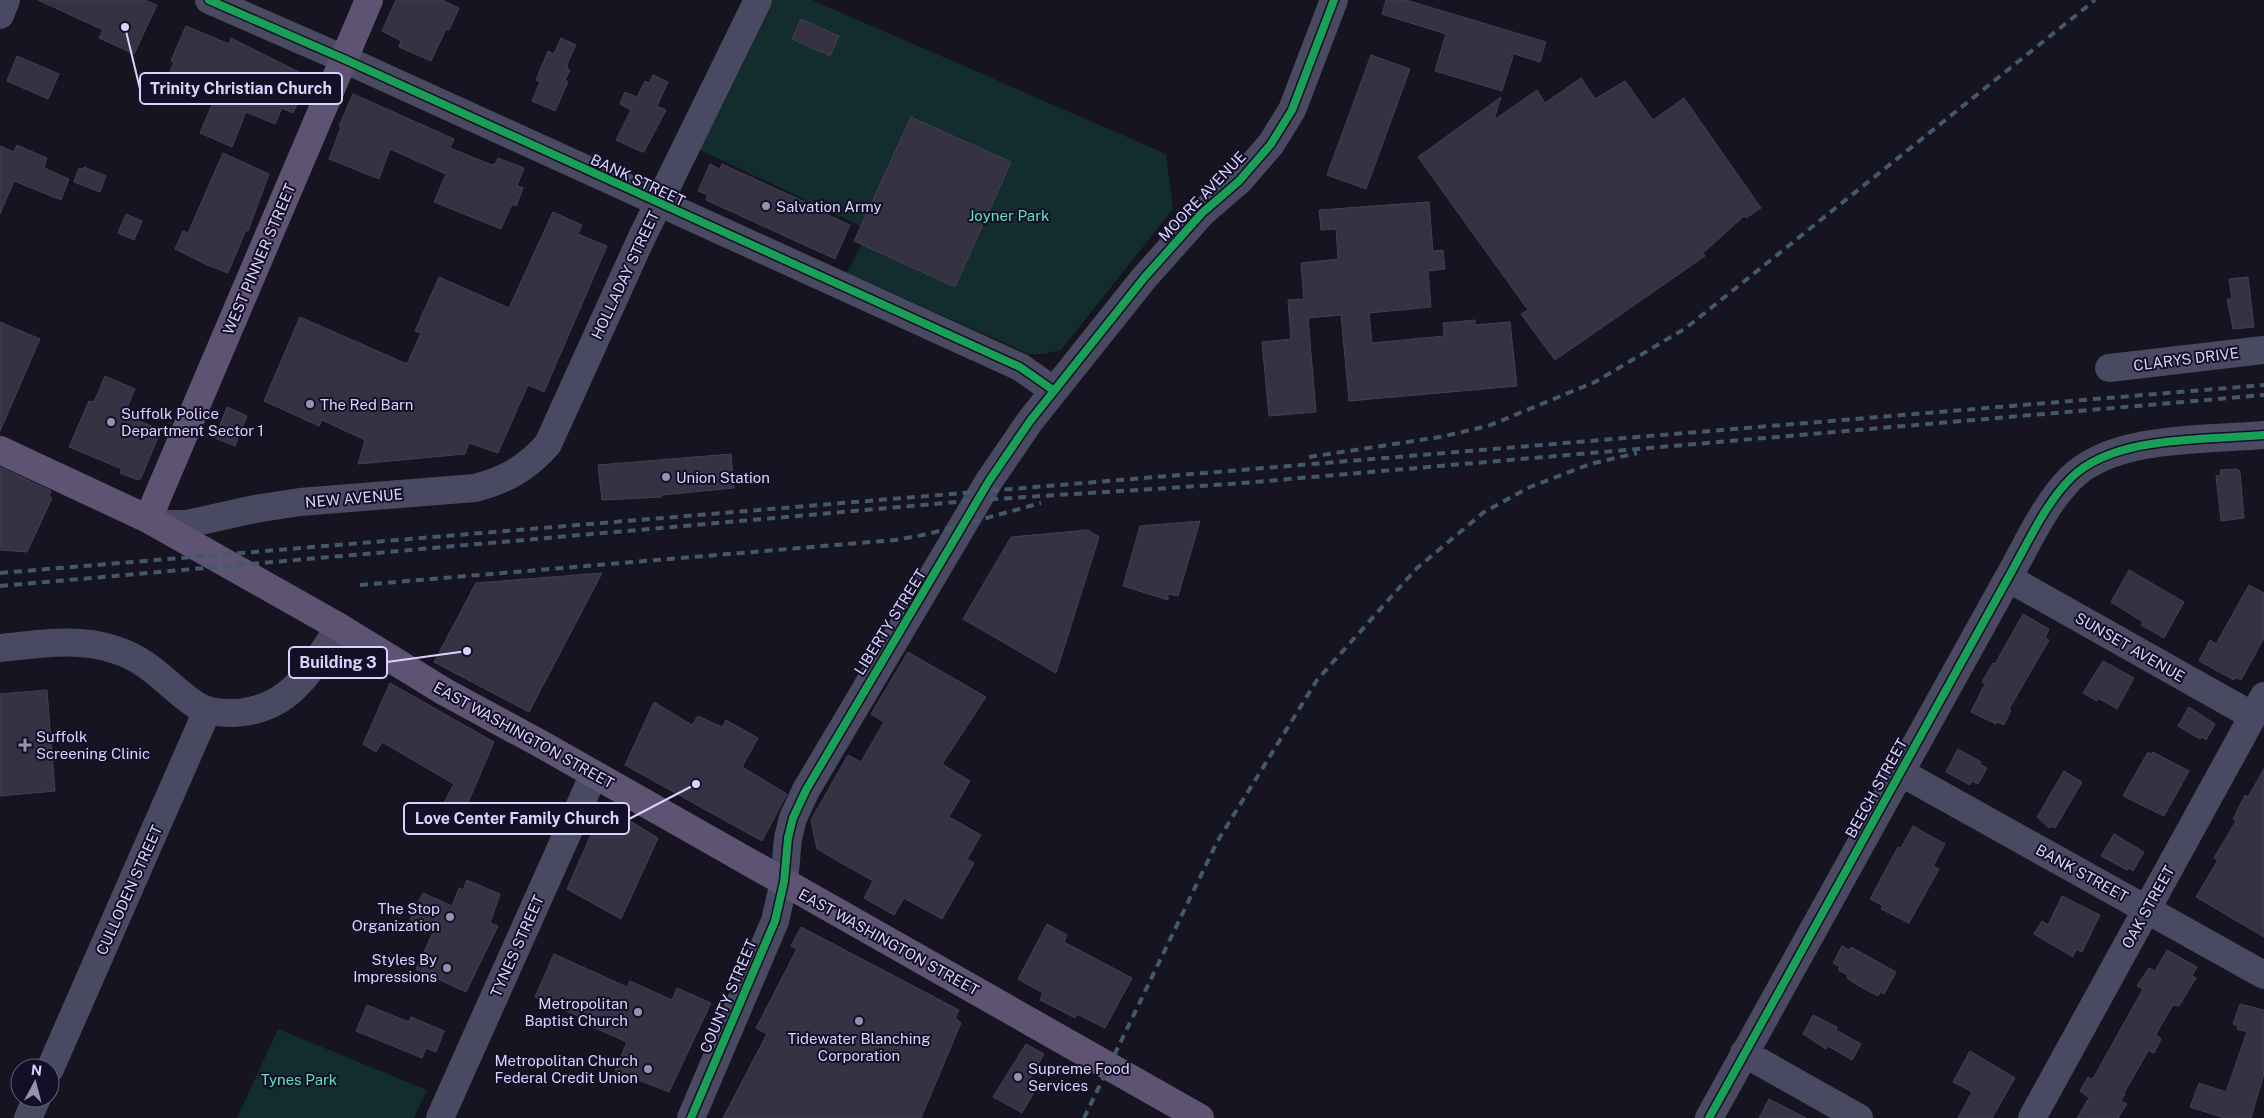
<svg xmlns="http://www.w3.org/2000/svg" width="2264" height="1118" font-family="'Public Sans',sans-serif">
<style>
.green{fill:#132c2d}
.building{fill:#343243;stroke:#433f54}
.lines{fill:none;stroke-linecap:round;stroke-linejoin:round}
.minor{stroke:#4a4962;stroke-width:28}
.major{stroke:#5e5373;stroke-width:28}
.rail{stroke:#43596b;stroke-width:4;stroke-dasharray:8 6;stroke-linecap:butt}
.cycleway-casing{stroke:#130f26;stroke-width:11}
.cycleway{stroke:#1a9f57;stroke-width:8}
.poi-dot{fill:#9591b1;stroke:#130f26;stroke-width:2}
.labels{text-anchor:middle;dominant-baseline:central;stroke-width:4;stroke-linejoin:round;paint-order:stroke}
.street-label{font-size:15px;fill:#d9d4ff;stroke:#130f26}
.poi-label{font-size:15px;fill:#d9d4ff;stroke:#130f26;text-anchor:start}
.park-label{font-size:15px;fill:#5fe0c0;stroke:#130f26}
.leader{fill:none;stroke:#d9d4ff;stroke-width:2}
.callout-dot{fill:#d9d4ff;stroke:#130f26;stroke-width:2}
.callout{fill:#130f26;stroke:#d9d4ff;stroke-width:2}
.callout-label{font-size:16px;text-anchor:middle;font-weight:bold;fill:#d9d4ff}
</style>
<rect width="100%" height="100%" fill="#161421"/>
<path class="green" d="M770,0h42l354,154 7,55 -112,141 -17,4h-15l-182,-81 22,-43 -171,-81z
M278,1029l149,61 -13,28h-177z"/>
<path class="building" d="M38,0h107l12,5 -23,49 -35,-16 4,-8z
M396,0h46l17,8 -10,22 -3,-1 -15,32 -32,-14 2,-6 -19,-10z
M1386,0h20l140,42 -6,20 -29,-9 2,3 -11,35 -67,-20 11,-37 -64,-20z
M801,19l38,17 -9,20 -38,-17z
M186,26l43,18 2,-6 82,41 -10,23 -4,-2 -6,13 -11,-5 -7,16 -29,-12 -14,35 -32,-14 14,-33 -6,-3 2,-4 -41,-19 5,-12 -3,-1z
M561,38l15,7 -8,17 -1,6 3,2 -5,10 3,2 -13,29 -23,-10 8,-19 -4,-2 12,-29 6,3z
M1371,55l39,14 -44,120 -39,-14z
M17,56l42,18 -11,25 -41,-18z
M653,75l15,7 -11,24 9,4 -22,42h-2l-26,-12 15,-30 -11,-6 5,-12 12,5 8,-16 4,2z
M1581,78l14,21 30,-18 28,39 31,-22 77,110 -15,10 -2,-2 -41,37 2,3 -150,104 -34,-46 7,-4 -110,-153 83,-60 -7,23 43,-30 8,13z
M353,94l101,45 -4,9 42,17 3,-1 3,-6 26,10 -7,18 6,2 -7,18 -4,-2 -11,25 -67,-27 12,-28 -56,-25 -11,30 -50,-20 12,-32 -2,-1z
M911,117l100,45 -56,125 -101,-46z
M17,145l30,13 -3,10 25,11 -8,21 -47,-19 -14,33v-68l14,6z
M223,153l46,21 -21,57 -2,-1 -18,43 -21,-8 -32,-16 8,-18 5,2z
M710,164l10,5 2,-5 105,48 -1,2 24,11 -15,34 -129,-59 2,-5 -10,-4z
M84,167l22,9 -6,16 -26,-10 5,-14 4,1z
M1429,202l4,49 10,-1 2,19 -17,2 3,36 -62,6 3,30 72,-7 -1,-13 32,-3v5l35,-3 7,64 -168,15 -8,-86 -33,3 8,94 -47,4 -7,-74 29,-3 -3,-39 16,-1 -3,-36 37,-4 -2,-30 -15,1 -2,-20z
M553,212l29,13 -4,9 29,12 -63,146 -16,-7 -30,68 -29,-10 -4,11 -107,10 7,-24 -43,-20 -3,6 -55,-25 36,-84 107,47 14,-31 -6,-2 24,-54 70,31z
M126,214l16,7 -8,19 -16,-7z
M2248,277l6,50 -21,2 -6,-30h5l-3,-20z
M0,322l40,17 -40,92z
M105,376l30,13 -11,26 37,15 -20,48 -3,2 -18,-7 2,-4 -53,-22 20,-46 5,1z
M227,407l20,9 -12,30 -20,-8z
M731,454l3,34 -73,7v2l-59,3 -4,-35z
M0,467l51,24 -2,5 3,2 -25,54 -27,-2z
M2238,469l2,3 4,46 -23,3 -5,-45 5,-1 -1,-5z
M1200,521l-22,75 -10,-2v6l-45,-14 17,-60z
M1088,530l11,7 -43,136 -93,-54 48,-82z
M2129,570l55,32 -20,36 -23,-13 2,-3 -32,-20z
M602,573l-73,139 -95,-50 42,-79z
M2249,585l15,8v45l-23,42 -6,-3 -1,3 -35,-19 11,-21 6,4z
M2023,614l26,15 -4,9 4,2 -40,69 2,1 -7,15 -7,-3 -1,2 -25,-12 14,-28 -3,-2 11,-19 2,1z
M908,652l78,45 -44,67 28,17 -21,36 32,18 -14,24 7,4 -32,56 -38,-21 -10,17 -30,-17 9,-17 -56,-32 -6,-29 37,-65 13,7 23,-40 -13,-8z
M2103,661l31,17 -17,31 -19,-11 -1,3 -14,-8z
M390,683l104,59 -30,70 -20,-9 10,-19 -72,-42 -6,10 -13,-8z
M47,690l8,101 -55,5v-102z
M654,702l38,23 6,-9 24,11 4,-7 32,18 -16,29 45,27 -25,47 -137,-76z
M2189,707l26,17 -9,16 -4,-3 -2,2 -22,-13z
M1958,749l23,13 -1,2 7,4 -9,16 -6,-3 -2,4 -24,-13z
M2148,752l3,2 2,-2 36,19 -25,45 -41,-20z
M2264,769v168l-68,-40 22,-37 -4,-2 22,-37 -3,-2 12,-24 3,2z
M2064,771l18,11 -27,46 -5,-2 -1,2 -12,-11z
M604,805l54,33 -37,81 -54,-30z
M1913,826l32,18 -12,22 6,3 -30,54 -28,-14 2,-3 -13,-7 28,-52 3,1z
M2114,834l30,18 -11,19 -4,-3 -2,2 -26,-14z
M467,880l33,14 -10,29 8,3 -32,66 -50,-23 18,-39 -24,-10 13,-27 29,13 7,-18 4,2z
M2062,896l38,19 -18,37 -6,-3 -3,8 -39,-23 8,-13 6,4z
M1047,924l20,11 -3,7 68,36 -27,50 -28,-14 -2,4 -35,-18 3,-7 -25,-14z
M801,927l158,83 -4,8 6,5 -40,95h-198l44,-84 -11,-6 41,-79 -6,-3z
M1842,946l7,4 2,-3 45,25 -12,22 -4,-2 -2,4 -21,-11 -10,-7 1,-3 -10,-5 2,-3 -7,-4z
M2167,950l30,17 -5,9 4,2 -17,28 -6,-1 -17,29 5,5 -7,14 -6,-3 -1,3 -23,40 1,1 -4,7 6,3 -9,14h-41l12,-20 -9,-7 8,-14 4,2 2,-2 49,-88 -6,-3 12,-18 6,3z
M554,954l73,33 3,-6 42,19 5,-12 34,15 -42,89 -54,-21 12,-29 -39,-17 1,-4 -54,-24z
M2240,1004l24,6v64l-13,44h-27l-34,-11 9,-24 27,9 21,-60 -10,-3 1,-3 -5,-2z
M367,1005l42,17 2,-5 33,14 -8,21 -10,-4 -4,10 -66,-27z
M1813,1015l24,12 -1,3 25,14 -9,16 -24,-14 -2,3 -23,-15z
M1026,1044l18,10 -16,28 9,5 -15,26 -29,-16z
M1970,1051l45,27 -23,40h-34l14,-26 -19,-10z
M1769,1099l37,19h-47z"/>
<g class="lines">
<path class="minor" d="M209,0l135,59 676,308 33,23
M0,15l6,-15
M2109,368l155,-18
M148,519l20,5h19l68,-15 45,-7 175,-14c31,-8 52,-20 73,-44l93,-205 117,-239
M2008,578l245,138
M0,648c39,-4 79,-11 116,2 34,11 50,34 77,53 12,9 26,10 40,10 57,-2 78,-43 106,-86
M1900,772l364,203
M1744,1053l115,65
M50,1069l157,-358
M28,1118l9,-20
M440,1118l154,-344
M691,1118l84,-197 9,-39 4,-44 5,-20 13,-28 183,-309 41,-60 114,-143 58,-65 37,-32 32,-37 21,-34 42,-110
M1709,1118l299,-540c19,-33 36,-73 63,-100 43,-43 135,-38 193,-43
M2032,1118l232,-422"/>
<path class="major" d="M0,450l148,69 191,108 106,65 96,52 659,374
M148,519l221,-519"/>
<path class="rail" d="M1309,457l131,-20 48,-11 107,-44 91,-54 409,-328
M0,573l2264,-188
M360,585l535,-45 33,-6 113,-31
M0,586l979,-86 252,-16 1033,-89
M1084,1118l133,-276 100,-162 99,-111 68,-57 46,-25 60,-23 47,-11"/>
<g class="cycleway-casing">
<path id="cycleway" d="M209,0l135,59 676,308 33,23
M691,1118l84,-197 9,-39 4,-44 5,-20 13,-28 183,-309 41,-60 114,-143 58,-65 37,-32 32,-37 21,-34 42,-110
M1709,1118l299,-540c19,-33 36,-73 63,-100 43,-43 135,-38 193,-43"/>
</g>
<use href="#cycleway" class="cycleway"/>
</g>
<g class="poi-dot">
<circle cx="766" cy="206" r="5"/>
<circle cx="310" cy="404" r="5"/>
<circle cx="111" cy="422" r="5"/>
<circle cx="666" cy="477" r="5"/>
<path d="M22.5 737.5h5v5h5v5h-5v5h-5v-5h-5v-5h5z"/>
<circle cx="450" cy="917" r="5"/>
<circle cx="447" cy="968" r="5"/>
<circle cx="638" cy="1012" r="5"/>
<circle cx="859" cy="1021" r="5"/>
<circle cx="648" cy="1069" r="5"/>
<circle cx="1018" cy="1077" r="5"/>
</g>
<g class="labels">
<g class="street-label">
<text transform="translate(638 180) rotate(25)">BANK STREET</text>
<text transform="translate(1202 196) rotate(-46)">MOORE AVENUE</text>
<text transform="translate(259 259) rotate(-67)">WEST PINNER STREET</text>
<text transform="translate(625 275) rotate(-65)">HOLLADAY STREET</text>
<text transform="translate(2186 359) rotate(-7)">CLARYS DRIVE</text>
<text transform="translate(354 498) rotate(-5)">NEW AVENUE</text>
<text transform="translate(890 622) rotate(-58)">LIBERTY STREET</text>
<text transform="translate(2130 647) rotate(30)">SUNSET AVENUE</text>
<text transform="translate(524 735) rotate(29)">EAST WASHINGTON STREET</text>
<text transform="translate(1876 788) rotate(-61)">BEECH STREET</text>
<text transform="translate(2082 873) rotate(29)">BANK STREET</text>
<text transform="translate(129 890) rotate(-66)">CULLODEN STREET</text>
<text transform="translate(2148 907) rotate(-61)">OAK STREET</text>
<text transform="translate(889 942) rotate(29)">EAST WASHINGTON STREET</text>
<text transform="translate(517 946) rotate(-66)">TYNES STREET</text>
<text transform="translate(728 996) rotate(-67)">COUNTY STREET</text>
</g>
<g class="poi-label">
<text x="776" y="206">Salvation Army</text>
<text x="320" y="404">The Red Barn</text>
<text x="121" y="413">Suffolk Police<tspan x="121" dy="17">Department Sector 1</tspan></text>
<text x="676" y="477">Union Station</text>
<text x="36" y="736">Suffolk<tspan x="36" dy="17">Screening Clinic</tspan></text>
<text x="440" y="908" text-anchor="end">The Stop<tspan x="440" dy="17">Organization</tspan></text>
<text x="437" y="959" text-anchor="end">Styles By<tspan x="437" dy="17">Impressions</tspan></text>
<text x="628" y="1003" text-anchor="end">Metropolitan<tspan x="628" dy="17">Baptist Church</tspan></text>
<text x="859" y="1038" text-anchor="middle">Tidewater Blanching<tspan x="859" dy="17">Corporation</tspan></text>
<text x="638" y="1060" text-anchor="end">Metropolitan Church<tspan x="638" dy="17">Federal Credit Union</tspan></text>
<text x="1028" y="1068">Supreme Food<tspan x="1028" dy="17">Services</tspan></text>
</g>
<g class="park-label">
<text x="1009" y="215">Joyner Park</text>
<text x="299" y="1079">Tynes Park</text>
</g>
</g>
<path class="leader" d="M125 27L140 89M467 651L387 662M696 784L629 819"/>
<g class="callout-dot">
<circle cx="125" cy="27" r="5"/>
<circle cx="467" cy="651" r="5"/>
<circle cx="696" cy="784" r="5"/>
</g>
<g class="callout">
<rect x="140" y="73" width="202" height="31" rx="5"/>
<rect x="289" y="647" width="98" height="31" rx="5"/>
<rect x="404" y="803" width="225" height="31" rx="5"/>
</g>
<g class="callout-label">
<text x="241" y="94">Trinity Christian Church</text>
<text x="338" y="668">Building 3</text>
<text x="517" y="824">Love Center Family Church</text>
</g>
<g transform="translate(35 1083) rotate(7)"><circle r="24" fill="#130f26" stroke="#625e7d"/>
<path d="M0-4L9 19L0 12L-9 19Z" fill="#9591b1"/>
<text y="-8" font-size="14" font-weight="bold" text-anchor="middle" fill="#d9d4ff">N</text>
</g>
</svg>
